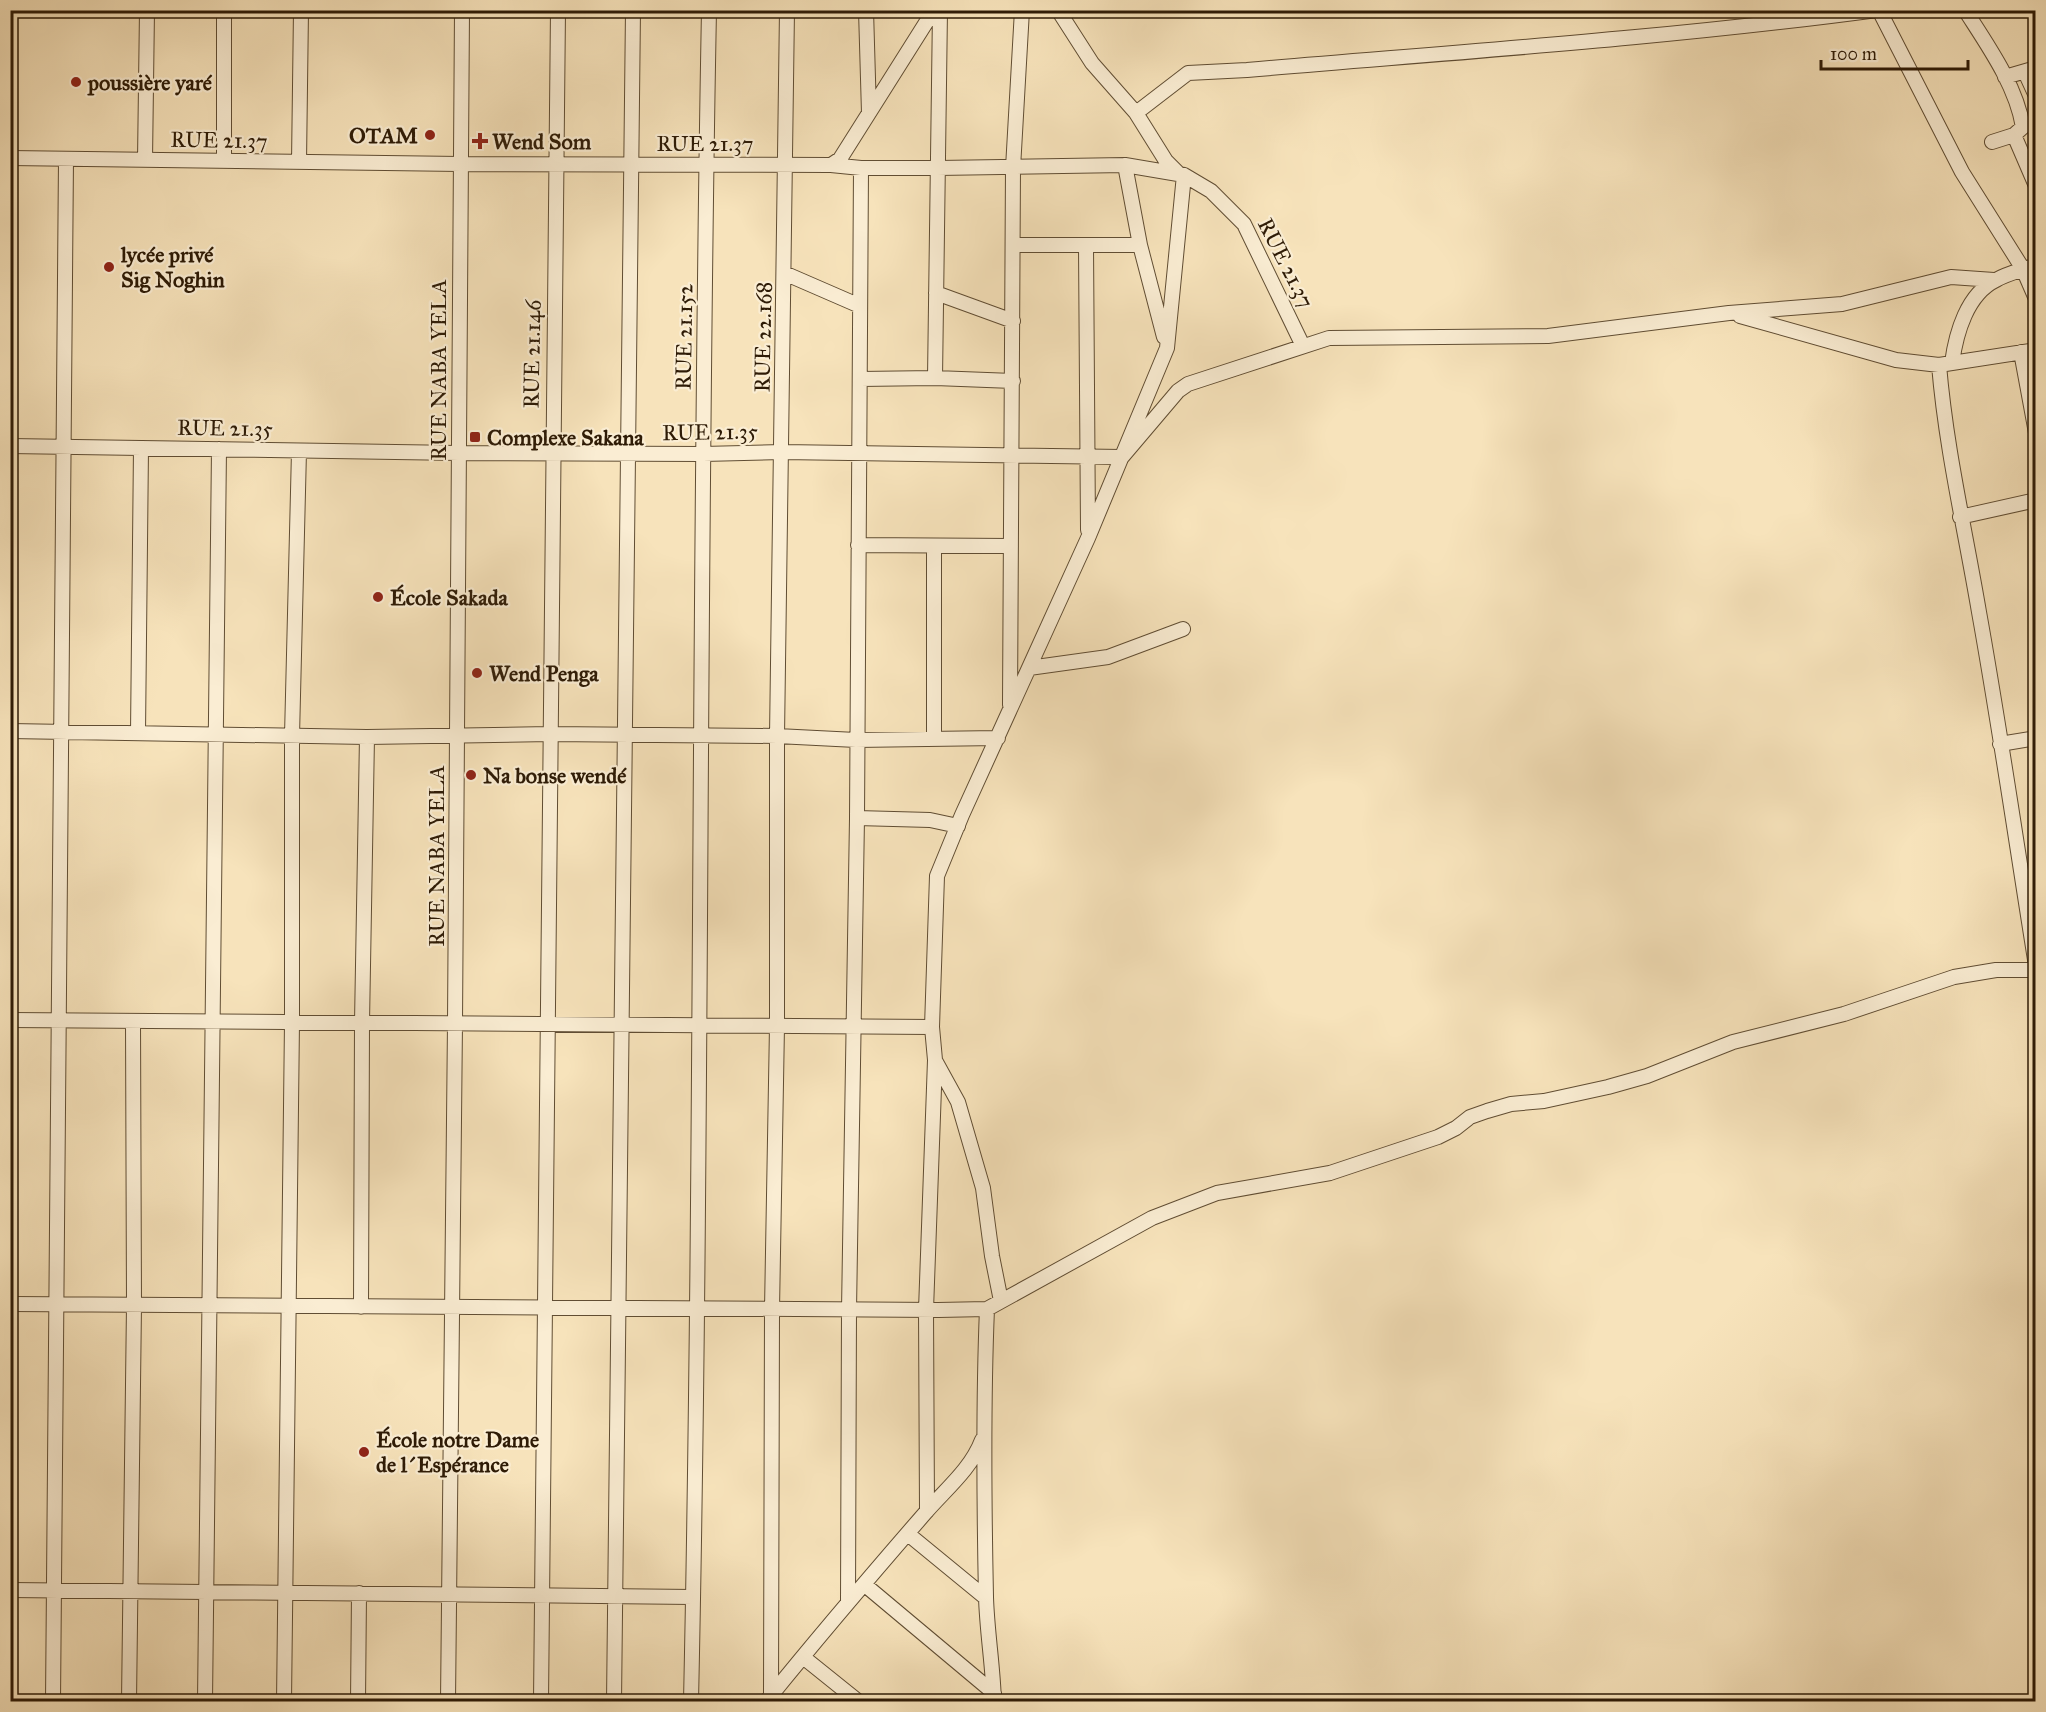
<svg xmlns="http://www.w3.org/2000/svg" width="2046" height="1712" font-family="'IM FELL Great Primer',serif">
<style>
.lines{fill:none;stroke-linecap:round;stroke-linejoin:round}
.minor-casing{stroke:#604d33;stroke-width:16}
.minor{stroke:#faedd3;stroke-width:14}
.poi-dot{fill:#8f2418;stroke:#faedd3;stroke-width:2}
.labels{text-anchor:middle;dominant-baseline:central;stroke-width:4.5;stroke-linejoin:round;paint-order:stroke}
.poi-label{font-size:22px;font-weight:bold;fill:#2e1b06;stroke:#faedd3;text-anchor:start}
.street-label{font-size:22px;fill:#2e1b06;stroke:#faedd3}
</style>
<rect width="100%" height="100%" fill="#f7e3bb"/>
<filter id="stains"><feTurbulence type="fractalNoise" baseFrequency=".00333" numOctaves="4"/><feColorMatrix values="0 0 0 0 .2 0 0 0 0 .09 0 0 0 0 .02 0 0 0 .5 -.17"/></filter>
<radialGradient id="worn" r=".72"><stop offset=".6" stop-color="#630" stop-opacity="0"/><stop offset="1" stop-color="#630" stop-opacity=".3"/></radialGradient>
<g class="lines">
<g class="minor-casing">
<path id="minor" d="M224,10v151
M866,10l3,103
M1058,10l34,53 44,50 30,48 14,14
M1879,10l83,162 61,97 13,30
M1965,10c23,36 51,75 58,117l-9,8 -22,7
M2025,72l11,24
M2005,77l31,-9
M1136,113l52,-40 59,-3c210,-18 421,-32 630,-60
M2014,135l22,51
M10,158l450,6 371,1 30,3h77l187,-3 59,10 27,16 33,33 59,122
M145,160l2,-150
M299,162l2,-152
M831,165l9,-6 94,-149
M1125,165l15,80 24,92
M1014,245h126
M1086,246l2,284
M784,273l76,33
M936,293l77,28
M1740,316l156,44 43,5 97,-15
M2021,352l15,81
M1952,363c4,-30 15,-69 44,-83 12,-7 27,-10 40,-15
M1939,365c7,84 26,164 40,247 21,117 38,236 57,354
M935,378l5,-368
M860,379l75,-1 78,3
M10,446l448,7 245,1 79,-2 340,5 56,-66 10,-7 141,-46 219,-2 181,-23 113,-9 109,-27 43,3
M1960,517l76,-17
M858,545l153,1
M934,546v193
M1029,668l79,-11 75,-28
M1010,705l3,-537 9,-158
M10,731l357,6 183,-3 227,2 79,4 142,-2
M138,733l3,-285
M2000,744l36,-6
M857,818l73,2 28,6
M10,1020l922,7
M936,1062l22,40 25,86 9,68 9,45
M10,1304l928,6 49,-1 165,-91 65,-25 113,-20 108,-36 18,-9 14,-11 17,-6 24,-7 33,-3 64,-14 39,-11 86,-34 111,-28 110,-37 42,-7h40
M361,1307l1,-284 5,-286
M987,1309c-4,95 -3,192 -1,288 1,35 7,69 8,105
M927,1511l-1,-201 9,-250 -3,-33 5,-151 25,-61 126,-277 79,-190 17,-173
M908,1534l78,64
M865,1585l129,108
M10,1590l683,7
M848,1602l1,-292 8,-492 4,-650
M803,1657l56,45
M771,1695l1,-386 5,-283v-290l10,-726
M769,1698c51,-63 104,-125 157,-186 20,-23 45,-43 56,-72
M53,1702l13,-1543
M129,1702l5,-397 -1,-284
M205,1702l14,-1253
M284,1702l8,-680v-286l7,-285
M358,1702l1,-109
M448,1702l7,-679 7,-1013
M541,1702l17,-1692
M614,1702l19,-1692
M691,1702c12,-564 7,-1128 18,-1692"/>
</g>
<use href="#minor" class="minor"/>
</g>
<g class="poi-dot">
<circle cx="76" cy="82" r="6"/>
<circle cx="430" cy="135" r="6"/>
<path d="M477 132h6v6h6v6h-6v6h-6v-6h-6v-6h6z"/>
<circle cx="109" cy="267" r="6"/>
<rect x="469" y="431" width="12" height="12" rx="3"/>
<circle cx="378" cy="597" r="6"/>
<circle cx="477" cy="673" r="6"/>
<circle cx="471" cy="775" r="6"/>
<circle cx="364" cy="1452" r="6"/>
</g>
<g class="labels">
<g class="poi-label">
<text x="88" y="82">poussière yaré</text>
<text x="418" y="135" text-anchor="end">OTAM</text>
<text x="492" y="141">Wend Som</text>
<text x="121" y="254">lycée privé<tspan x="121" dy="25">Sig Noghin</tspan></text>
<text x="487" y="437">Complexe Sakana</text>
<text x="390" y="597">École Sakada</text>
<text x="489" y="673">Wend Penga</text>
<text x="483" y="775">Na bonse wendé</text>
<text x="376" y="1439">École notre Dame<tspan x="376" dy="25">de l´Espérance</tspan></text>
</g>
<g class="street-label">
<text transform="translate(219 140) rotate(1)">RUE 21.37</text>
<text x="705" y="143">RUE 21.37</text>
<text transform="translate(1286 263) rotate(63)">RUE 21.37</text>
<text transform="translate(684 337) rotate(-89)">RUE 21.152</text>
<text transform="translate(763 337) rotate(-89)">RUE 22.168</text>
<text transform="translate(532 354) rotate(-89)">RUE 21.146</text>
<text transform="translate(438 370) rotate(-90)">RUE NABA YELA</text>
<text transform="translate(225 428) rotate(1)">RUE 21.35</text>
<text transform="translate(710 432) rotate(-1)">RUE 21.35</text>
<text transform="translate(436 856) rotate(-90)">RUE NABA YELA</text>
</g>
</g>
<rect width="2046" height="1712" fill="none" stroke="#f7e3bb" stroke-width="36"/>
<rect x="12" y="12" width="2022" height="1688" fill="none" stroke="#2e1b06" stroke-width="3"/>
<rect x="18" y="18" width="2010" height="1676" fill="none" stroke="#2e1b06" stroke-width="1.5"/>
<path d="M1821 60v9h147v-9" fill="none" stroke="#2e1b06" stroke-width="3"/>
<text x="1830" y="60" font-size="18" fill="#2e1b06" stroke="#faedd3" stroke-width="4.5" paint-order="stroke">100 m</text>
<rect width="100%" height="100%" filter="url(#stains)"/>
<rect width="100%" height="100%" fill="url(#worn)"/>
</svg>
